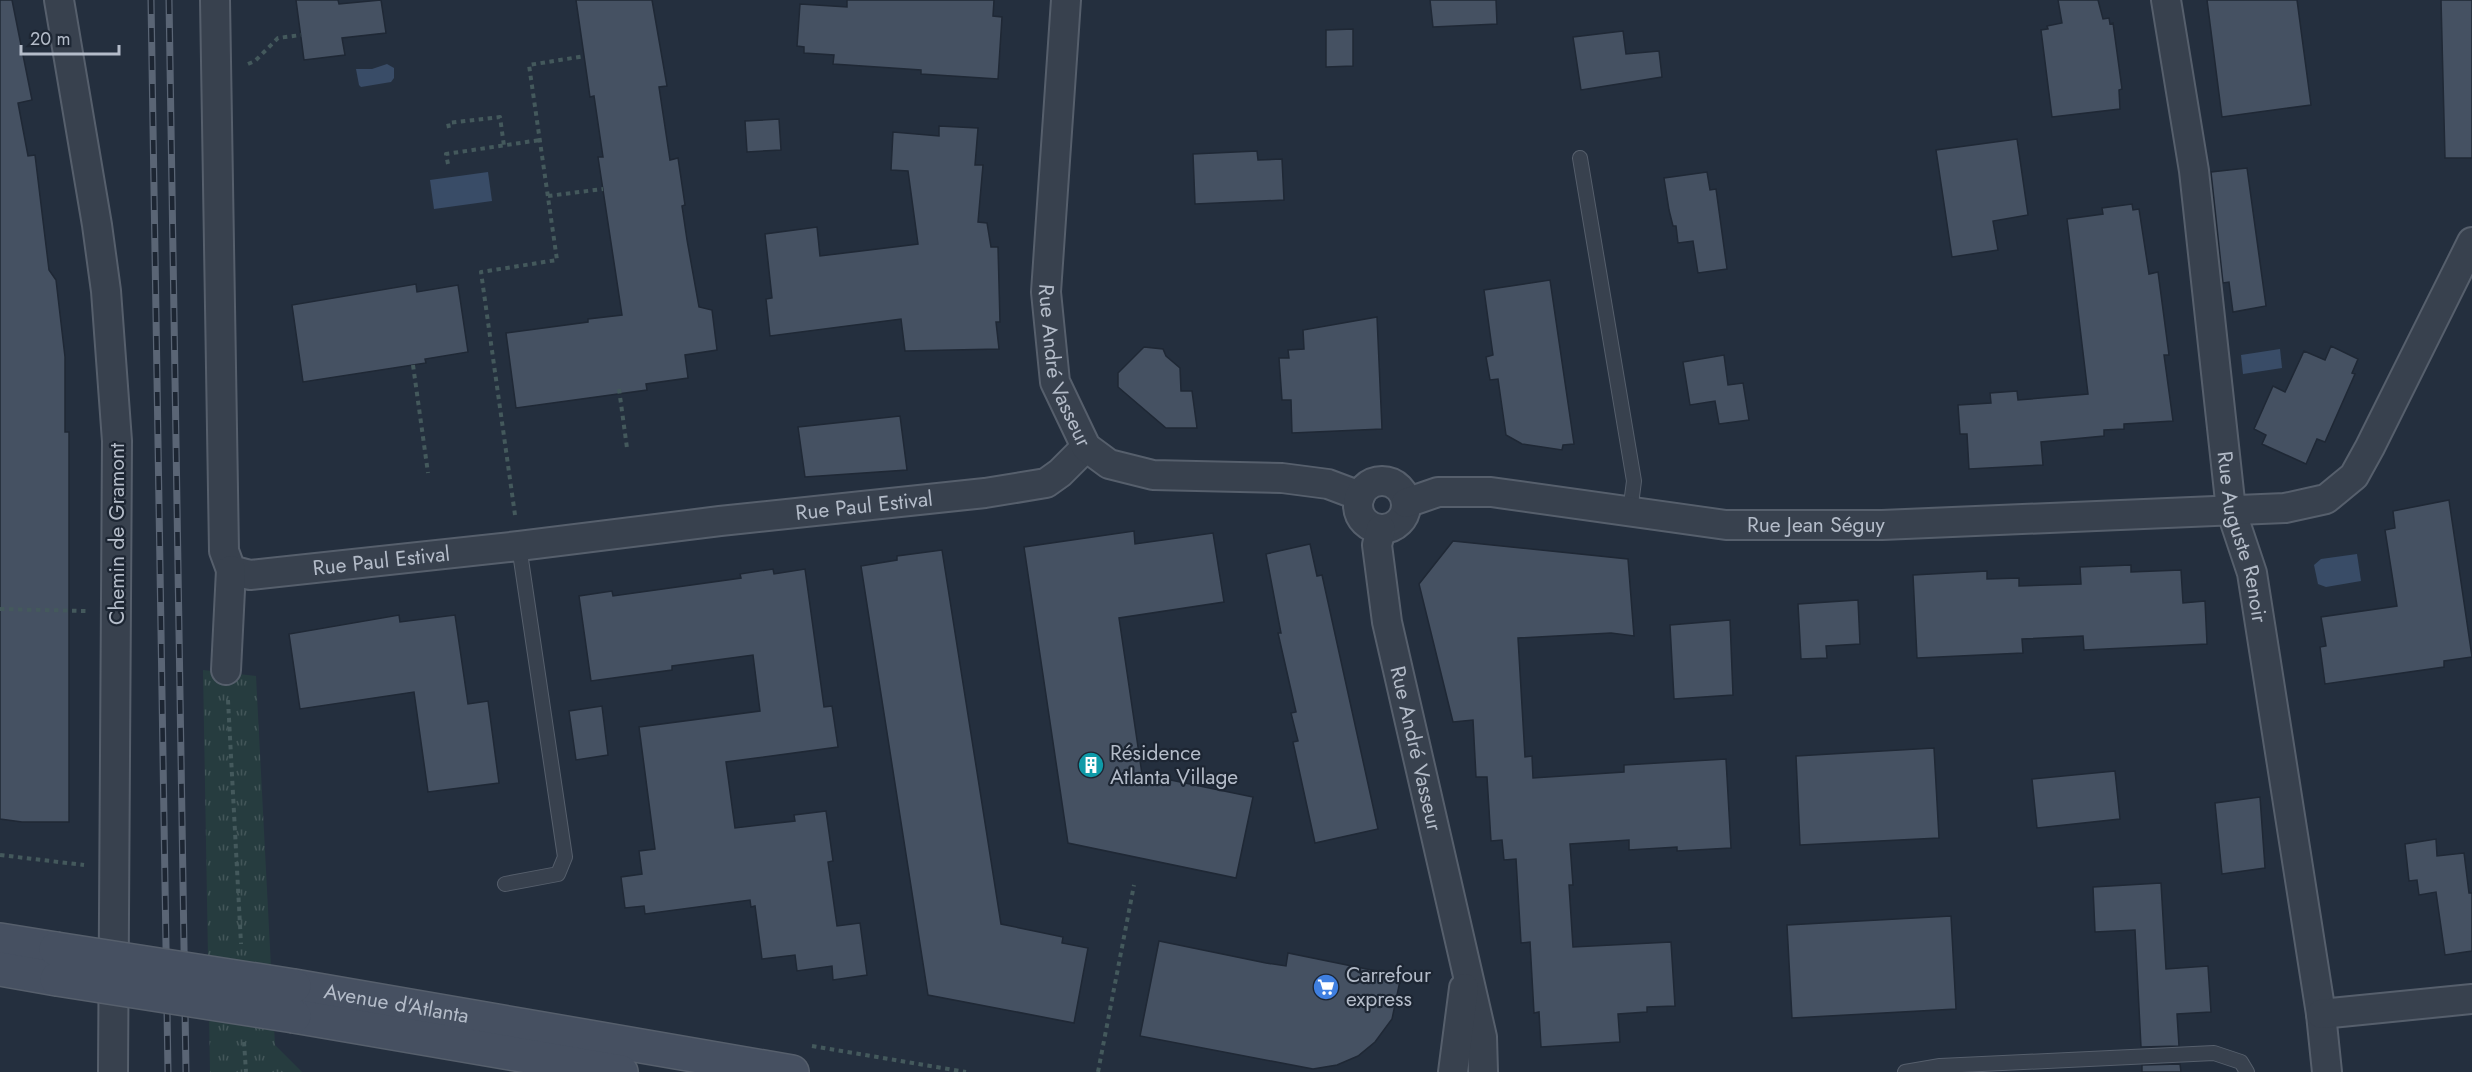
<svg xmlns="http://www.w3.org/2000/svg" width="2472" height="1072" font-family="Jost,sans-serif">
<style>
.grass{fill:url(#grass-tufts)}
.water{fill:#394c67}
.building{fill:#455162;stroke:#1f2835;stroke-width:1.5}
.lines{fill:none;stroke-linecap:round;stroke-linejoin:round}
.lane-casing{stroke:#565f6c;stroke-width:16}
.street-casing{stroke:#565f6c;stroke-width:32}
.secondary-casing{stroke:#565f6c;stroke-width:36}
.path{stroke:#44595c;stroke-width:4;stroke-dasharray:4.5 4.5;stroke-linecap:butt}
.lane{stroke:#38414e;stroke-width:14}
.street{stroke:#38414e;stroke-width:28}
.secondary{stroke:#465061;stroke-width:33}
.rail-casing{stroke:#5a6575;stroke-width:7}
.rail{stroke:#1d2633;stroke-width:4.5;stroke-dasharray:14;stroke-linecap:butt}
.secondary-bridge-casing{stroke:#565f6c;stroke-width:36;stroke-linecap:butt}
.secondary-bridge{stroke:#465061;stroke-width:33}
.labels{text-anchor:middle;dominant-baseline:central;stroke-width:4.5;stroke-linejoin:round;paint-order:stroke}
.street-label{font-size:21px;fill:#b4bcc9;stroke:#1d2633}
.poi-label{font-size:21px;fill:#b4bcc9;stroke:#1d2633;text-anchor:start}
</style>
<defs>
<pattern id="grass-tufts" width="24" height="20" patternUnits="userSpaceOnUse" patternTransform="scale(1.5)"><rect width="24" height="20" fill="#263c3f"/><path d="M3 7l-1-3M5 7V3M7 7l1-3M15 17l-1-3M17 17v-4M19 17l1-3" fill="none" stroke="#435659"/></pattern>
</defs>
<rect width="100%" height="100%" fill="#242f3e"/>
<path class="grass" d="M203,670l53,6 19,369 27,27h-92z"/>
<path class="water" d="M387,64l7,4v10l-3,4 -30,5 -2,-2 -3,-16h16z
M488,172l4,29 -58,8 -4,-29z
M2280,349l2,19 -39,6 -2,-19z
M2357,554l4,27 -35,6 -8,-3 -4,-19 7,-6z"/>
<path class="building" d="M0,0h12l20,100 -14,3 10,53 7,-1 14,115 7,10 9,77v75h4v390h-47l-22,-3z
M296,0h42l1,4 42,-4 5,33 -44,5 3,17 -41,5z
M576,0h76l15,86 -8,1 11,73 8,-2 7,47 -3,1 5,34 12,67 13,3 5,40 -32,5 3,23 -42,6 1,6 -131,18 -10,-75 82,-11v-3l34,-4 -24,-158h5l-9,-61 -4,1z
M847,0h147l-1,16 9,1 -4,62 -77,-5v-4l-88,-6 1,-9 -30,-2v-6l-7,-1 3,-42 47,3z
M1430,0h66l1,24 -64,3z
M2058,0h40l5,19 6,-1 1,6 3,-1 9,66 -3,1 1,19 -68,8 -11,-87 7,-1 -1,-3 15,-3z
M2207,0h90l14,105 -89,12z
M2441,0h31v158h-27z
M1353,29v37l-27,1v-37z
M1623,31l3,23 33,-3 3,26 -81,13 -8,-53z
M779,119l2,31 -34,2 -2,-31z
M939,126l39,2 -3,37h8l-5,57 9,1 4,24h7l2,75h-4l3,27 -94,2 -4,-32 -131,17 -4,-37 6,-1 -7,-64 52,-7 3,29 98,-12 -10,-73 -17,-1 2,-38 46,4z
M2017,139l11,76 -35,6 5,29 -46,7 -16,-107z
M1257,151l1,9 24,-1 2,41 -89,4 -2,-50z
M2247,168l19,138 -33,6 -4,-30 -6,1 -12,-111z
M1707,172l3,18 6,-1 11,80 -29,4 -5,-32 -15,2 -2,-17h-3l-4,-16 -5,-32z
M2132,204l1,6 6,-1 10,65 9,-2 11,83h-5l9,66 -49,3v5l-20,1v6l-63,6 2,23 -74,4 -2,-35h-7l-2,-29 33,-2 -1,-10 27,-2 1,9 70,-6 -21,-175 36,-5 -1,-6z
M1550,280l24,164 -11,1 -1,5 -40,-6 -16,-9 -8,-56 -8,1 -4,-23 7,-2 -9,-65z
M416,284l1,8 41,-7 10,67 -43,7 1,4 -123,19 -11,-77z
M1377,317l5,112 -90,4 -1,-33h-9l-3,-42h10l-1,-8 16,-1 -1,-19z
M2331,346l27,13 -6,14 3,1 -30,68 -8,-3 -11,25 -44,-20 4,-9 -12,-6 19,-43 12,6 19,-41 21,9z
M1144,347l19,2 3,7 14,12 1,23h11l5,37h-31l-48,-41v-14z
M1724,355l4,30 15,-2 6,37 -30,4 -4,-23 -25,4 -7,-43z
M900,416l7,54 -102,7 -7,-50z
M2449,500l23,157 -28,4v6l-119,17 -5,-37 6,-1 -5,-29 76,-11 -12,-76 10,-2 -2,-17z
M1134,531l1,13 78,-11 11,69 -105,16 23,156 111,23 -17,81 -168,-35 -44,-296z
M1453,541l175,18 6,77 -23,-3 -93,5 7,119 7,-1 1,22 91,-6v-7l102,-6 5,89 -54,3v-4l-48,3v-10l-59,4 3,41h-4l4,62 98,-5 4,64 -28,1v5l-29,2 2,28 -79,5 -2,-35 -5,1 -4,-71 -9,1 -5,-84 -12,1 -2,-20 -11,1 -4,-64h-11l-3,-57 -20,2 -34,-138z
M1310,544l7,32 5,-1 56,254 -63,14 -22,-101 5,-1 -7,-28 5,-1 -18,-79h3l-15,-79z
M942,550l59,374 62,13 -1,6 26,5 -14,75 -146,-28 -67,-429 36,-6v-4z
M2131,565v7l50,-2 2,33 22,-2 2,43 -123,6 -1,-14 -61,3 1,14 -106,5 -4,-83 74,-4v8l32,-1v8l62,-2 -1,-17z
M773,569l1,5 31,-5 19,138 8,-1 6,41 -112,15 9,66 60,-7 -1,-6 32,-4 7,50 -5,1 9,64 23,-3 7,52 -34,5 -1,-14 -35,5 -2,-16 -33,4 -7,-53 -4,1 -1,-7 -105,14 -1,-8 -19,2 -4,-31 21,-3 -3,-23 16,-2 -16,-122 121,-16 -7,-56 -81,11v4l-81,11 -12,-85 33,-5 1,5 128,-18 -1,-4z
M1858,600l2,44 -34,2 1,12 -26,1 -3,-55z
M399,615l1,7 55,-7 13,89 20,-3 11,82 -71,9 -14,-100 -114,17 -11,-75z
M1730,620l3,75 -59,4 -4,-74z
M602,706l6,49 -32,5 -7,-49z
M1934,748l5,90 -139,7 -4,-89z
M2115,771l5,48 -83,9 -5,-49z
M2260,797l5,71 -43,6 -7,-71z
M2436,839l1,17 27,-3 5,40h3v58l-27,4 -9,-63 -17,3 -2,-15 -8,1 -4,-37z
M2161,883l5,86 42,-3 3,46 -34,2 2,32 -38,1 -6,-117 -40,2 -2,-45z
M1951,916l5,93 -164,9 -5,-93z
M1159,941l107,22 20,3 2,-13 113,23 -9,43 -17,23 -17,14 -21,9 -24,4 -173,-33z
M2180,1064l1,8h-39v-7z"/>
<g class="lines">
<g class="lane-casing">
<path id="lane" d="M1580,158l54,323 -4,31
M505,884l53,-10 7,-17 -46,-311
M1905,1072l35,-6 274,-13 27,9 6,10"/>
</g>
<g class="street-casing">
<g id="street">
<path d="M59,0l38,225 9,66 11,150 -4,631"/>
<path id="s1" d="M215,0l9,551 7,19 19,5 269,-29 201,-25 265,-28 61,-10 14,-10 26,-26"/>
<path id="s2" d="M1066,0l-20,292 9,90 31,65 23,17 44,11 129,3 46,6 32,12"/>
<path id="s3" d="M2166,0l28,171 37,339 21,63 69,441 6,58"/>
<circle cx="1382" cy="505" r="24"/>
<path id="s4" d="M1406,503l32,-11h53l235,33h156l403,-17 41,-9 28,-23 16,-29 102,-205"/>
<path id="s5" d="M1381,529l-4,16 10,77 95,415 1,35"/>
<path d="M226,670l5,-100"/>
<path d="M2321,1014l151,-15"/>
<path d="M1453,1072l11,-84"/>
</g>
</g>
<g class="secondary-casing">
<g id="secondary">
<path d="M0,940l56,9"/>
<path d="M0,969l57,10"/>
<path id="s6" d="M294,986l498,86"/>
<path d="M294,1016l327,56"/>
</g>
</g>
<path class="path" d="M248,64l7,-3 23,-23 23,-3
M449,128l-1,-5 52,-6 4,29
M448,164l-2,-10 94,-14
M548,196l55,-7
M413,365l15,108
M619,389l8,59
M515,515l-34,-243 76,-12 -28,-195 56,-9
M0,609l86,2
M228,700l13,244
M0,855l84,10
M244,1042l2,30
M812,1046l154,26
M1098,1072l36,-187"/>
<use href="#lane" class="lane"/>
<use href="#street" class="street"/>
<use href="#secondary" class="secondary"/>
<g class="rail-casing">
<path id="rail" d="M151,0l17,1072
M169,0l17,1072"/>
</g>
<use href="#rail" class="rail"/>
<g class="secondary-bridge-casing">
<path id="secondary-bridge" d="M56,949l238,37
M57,979l237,37"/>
</g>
<use href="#secondary-bridge" class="secondary-bridge"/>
</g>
<defs>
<g id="building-disc" transform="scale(1.35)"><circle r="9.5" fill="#0f9aa8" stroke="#1d2633"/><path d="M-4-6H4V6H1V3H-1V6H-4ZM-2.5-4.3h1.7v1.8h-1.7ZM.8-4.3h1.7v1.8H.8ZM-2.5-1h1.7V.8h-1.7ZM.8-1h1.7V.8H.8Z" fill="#fff"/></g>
<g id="supermarket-disc" transform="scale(1.35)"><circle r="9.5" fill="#3f7fe0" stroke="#1d2633"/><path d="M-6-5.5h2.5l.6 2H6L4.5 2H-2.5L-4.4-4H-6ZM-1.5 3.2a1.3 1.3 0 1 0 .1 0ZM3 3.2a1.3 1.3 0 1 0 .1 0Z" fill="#fff"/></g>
</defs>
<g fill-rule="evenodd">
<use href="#building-disc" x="1091" y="765"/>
<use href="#supermarket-disc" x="1326" y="987"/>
</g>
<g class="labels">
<g class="street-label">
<text stroke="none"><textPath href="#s2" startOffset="369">Rue André Vasseur</textPath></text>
<text stroke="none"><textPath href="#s1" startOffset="1209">Rue Paul Estival</textPath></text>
<text stroke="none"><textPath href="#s4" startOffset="414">Rue Jean Séguy</textPath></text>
<text transform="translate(117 534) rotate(-90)">Chemin de Gramont</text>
<text stroke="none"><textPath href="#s3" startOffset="543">Rue Auguste Renoir</textPath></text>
<text stroke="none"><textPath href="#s1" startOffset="723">Rue Paul Estival</textPath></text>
<text stroke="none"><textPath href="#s5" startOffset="224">Rue André Vasseur</textPath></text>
<text stroke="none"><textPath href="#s6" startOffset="104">Avenue d'Atlanta</textPath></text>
</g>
<g class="poi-label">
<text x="1110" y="753">Résidence<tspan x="1110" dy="24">Atlanta Village</tspan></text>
<text x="1346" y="975">Carrefour<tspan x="1346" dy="24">express</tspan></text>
</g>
</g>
<path d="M21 45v9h98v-9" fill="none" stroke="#b4bcc9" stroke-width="3"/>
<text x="30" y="45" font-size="18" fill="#b4bcc9" stroke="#1d2633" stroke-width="4.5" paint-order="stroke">20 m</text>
</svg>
